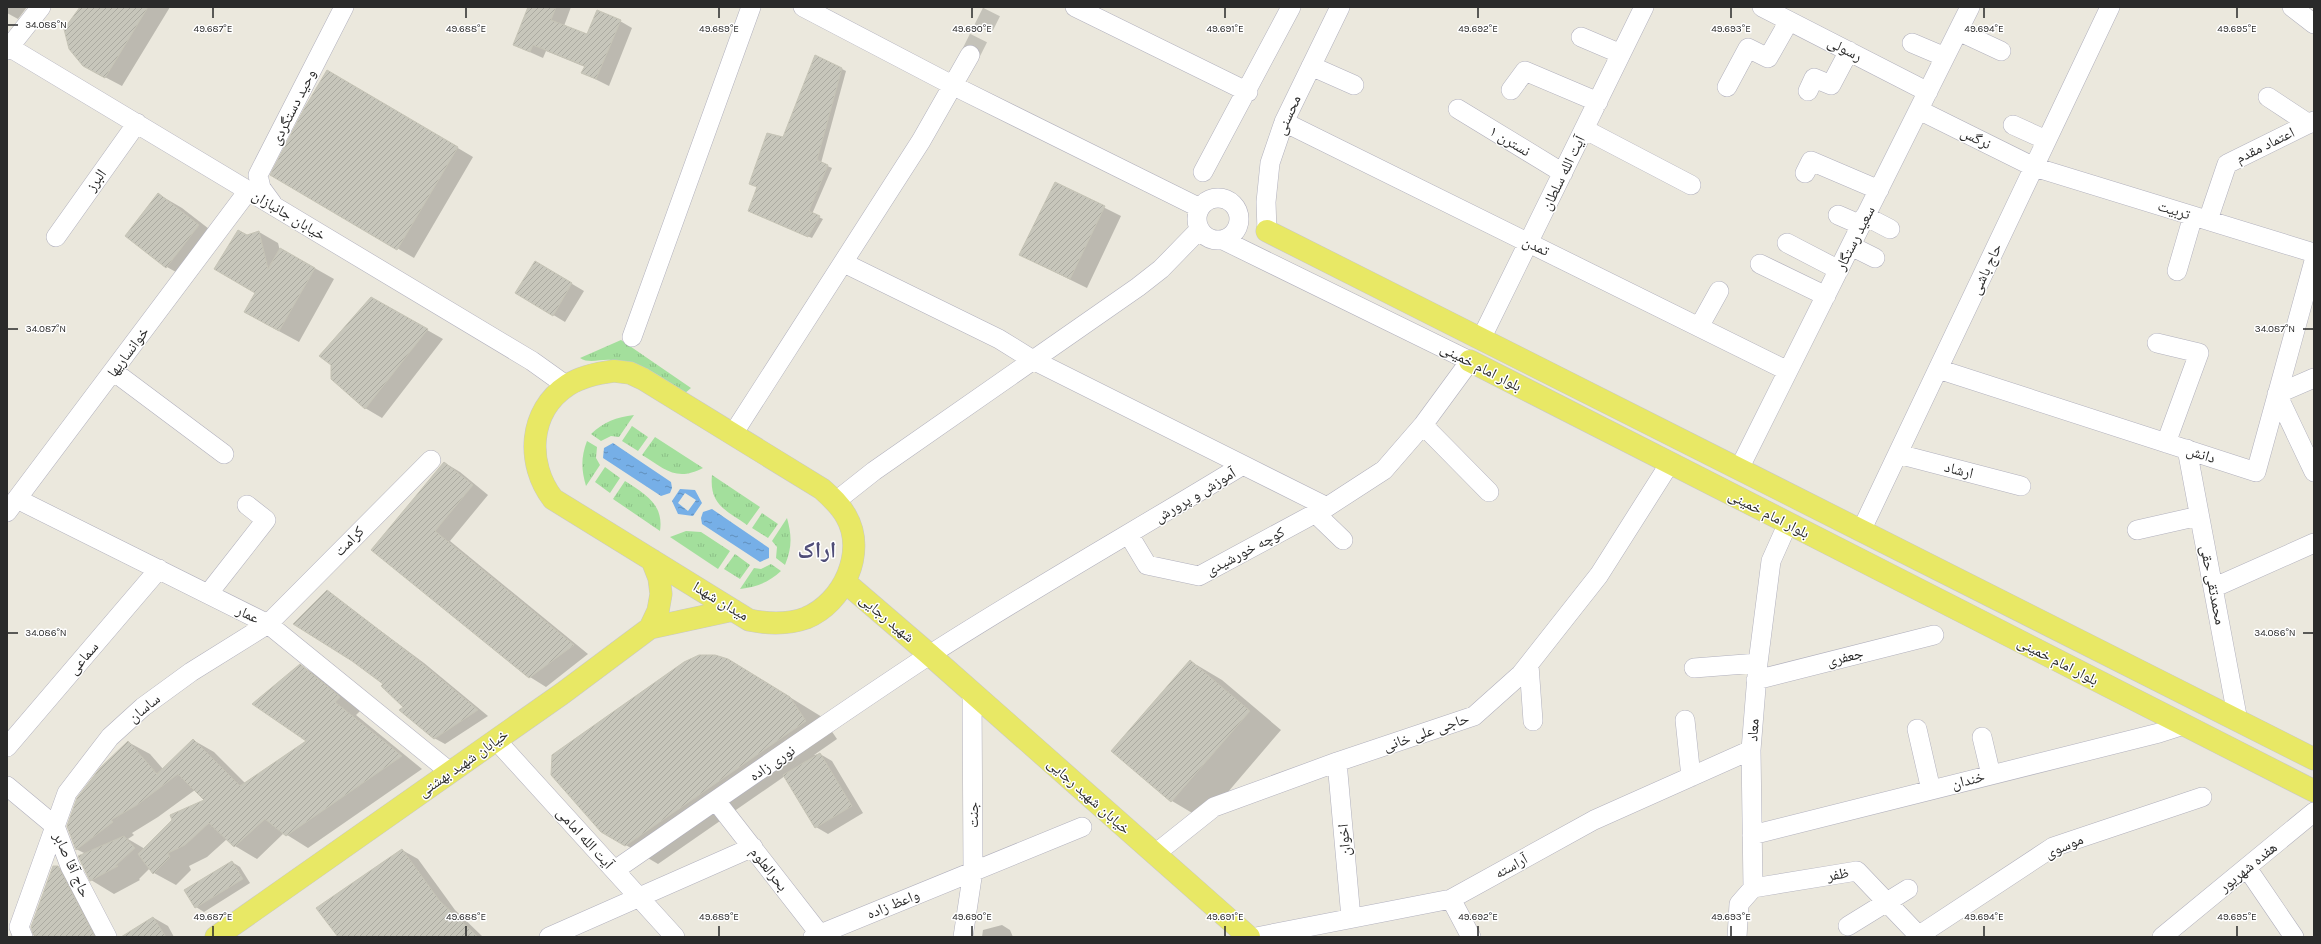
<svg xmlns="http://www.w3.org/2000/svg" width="2321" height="944" font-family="Karla,'Noto Naskh Arabic',sans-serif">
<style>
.grass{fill:url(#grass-tufts)}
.water{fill:url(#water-ripples);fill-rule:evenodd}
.shadow{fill:#0003;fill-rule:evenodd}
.building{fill:url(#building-hatch);stroke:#c6c4b6}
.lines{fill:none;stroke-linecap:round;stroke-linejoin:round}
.minor-tunnel{stroke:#c4c2b9;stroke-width:19;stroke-dasharray:19 10;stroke-linecap:butt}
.minor-casing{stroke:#b1b0bd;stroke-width:20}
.major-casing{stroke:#c8c8c8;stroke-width:23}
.minor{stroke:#fff;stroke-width:19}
.major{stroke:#e8e865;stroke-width:22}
.ticks{fill:none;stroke:#2a2a2a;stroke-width:1.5}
.labels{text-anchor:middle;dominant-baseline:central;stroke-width:3;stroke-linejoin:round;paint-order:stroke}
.street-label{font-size:15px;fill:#2a2a2a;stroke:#fff}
.town-label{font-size:23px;font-weight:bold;fill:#4f4d78;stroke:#fff}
.ticks-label{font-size:10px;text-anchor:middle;fill:#2a2a2a;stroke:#fff;stroke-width:3;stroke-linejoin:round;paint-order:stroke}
</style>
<defs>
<pattern id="grass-tufts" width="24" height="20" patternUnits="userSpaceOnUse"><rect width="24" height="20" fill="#a3df9c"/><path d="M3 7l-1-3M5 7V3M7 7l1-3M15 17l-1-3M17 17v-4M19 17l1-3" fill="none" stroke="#8cc087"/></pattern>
<pattern id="water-ripples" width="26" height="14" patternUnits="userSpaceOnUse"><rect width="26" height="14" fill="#76afe7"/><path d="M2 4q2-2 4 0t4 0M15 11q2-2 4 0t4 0" fill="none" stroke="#618fbb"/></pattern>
<pattern id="building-hatch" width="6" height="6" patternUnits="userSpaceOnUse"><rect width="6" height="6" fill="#c7c6bb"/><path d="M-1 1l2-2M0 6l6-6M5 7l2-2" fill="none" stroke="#abaaa1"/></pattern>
</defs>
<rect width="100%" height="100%" fill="#ebe8dd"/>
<path class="grass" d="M621,340l70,48 -7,6c-21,-18 -45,-32 -73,-34 -11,-1 -22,4 -31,-2z
M634,415l-15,22 -8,-1 -10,5 -10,-7c13,-12 25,-17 43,-19z
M632,426l16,11 -10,14 -16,-10z
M655,437l48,31c-27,14 -38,1 -61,-13z
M587,441l10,6 -1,11 4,7 -14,21c-5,-17 -5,-29 1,-45z
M605,467l15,11 -10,15 -15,-11z
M712,475l48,32 -13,18c-21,-15 -38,-20 -35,-50z
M625,481c20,13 39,23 35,50l-47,-32z
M762,513l16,11 -10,14 -16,-10z
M787,518c5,18 5,30 -2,47l-9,-7 1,-11 -5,-6z
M686,531l15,1 29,19 -12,18 -48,-32z
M735,554l15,11 -10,14 -16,-10z
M771,564l10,7c-12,11 -24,16 -41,18l14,-21 7,1z"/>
<path class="water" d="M613,443l58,39 1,6 -2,5 -9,3 -58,-38 1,-10z
M680,489l15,1 7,13 -9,13 -15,-2 -6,-13zM685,493l11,7 -8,11 -10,-8z
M712,509l57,39v10l-9,4 -58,-38 -1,-6 2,-6z"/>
<path class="shadow" d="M7,7h20l-9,12 -11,-6z
M81,7h89l-48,79 -21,-11z
M530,7h41l-7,19 23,9 33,-14 12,7 -23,58 -26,-13 2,-6 -39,-16 -3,7 -29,-13z
M842,69l4,2 -25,92 11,5 -20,46 11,5 -11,19 -59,-25 30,-75z
M328,71l145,86 -59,101 -142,-83z
M1055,183l66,33 -34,72 -67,-33z
M158,194l24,14 40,31 -32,41 -23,-13z
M259,232l19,11 2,8 1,-2 53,30 -35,63 -35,-19 -8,-30 -9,-57z
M547,269l37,22 -19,31 -48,-29z
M371,298l72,41 -61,79 -17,-10z
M445,463l15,9 28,23 -38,46 138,113 -42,33 -16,-10 -157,-127z
M327,591l97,72 64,53 -43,28 -11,-6 -50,-54z
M728,659l94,58 15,22 -23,16 6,-1 12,7 31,52 -35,21 -12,-7 -31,-51 -127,88 -56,-33z
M1190,661l32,19 59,50 -77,90 -32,-19 -59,-50z
M300,665l21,13 40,32 -5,5 66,54 -114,79 -24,-15 -27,26 -22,-13 -8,-7 -20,18 -18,9 2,4 -15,15 -22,-12 -4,-5 -11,11 1,1 -26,14 -23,-14 -5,-26 -10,-5 52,-107 22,12 13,15 30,-29 21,12 31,31 62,-42zM195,790l11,10 -61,49 -17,-10 6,-4 -2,-2 26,-16z
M402,850l16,9 37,51 28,27h-144z
M232,862l8,5 10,16 -46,29 -8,-5z
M58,867l14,8 33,62h-71l-2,-10z
M154,918l14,8 6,11h-51z
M1002,925l8,5 3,7h-31l1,-7z"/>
<path class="building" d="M80,7h68l-43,71 -22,-12 -14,-17 -5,-20z
M528,7h28l-5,13 36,14 10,-24 24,10 -25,59 -15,-6 4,-7 -52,-21 -3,7 -17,-7z
M815,55l27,13 -25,92 11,5 -19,46 11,5 -12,21 -60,-26 9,-24 -8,-3 18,-51 16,4z
M327,70l131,77 -61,103 -127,-75 34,-66z
M1055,182l50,24 -35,73 -51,-24z
M158,193l41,32 -33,43 -41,-32z
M238,230l9,5 12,-4 9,38 12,-21 35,20 -36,63 -35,-19 11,-19 -41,-24z
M535,261l37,22 -19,33 -38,-23z
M371,297l57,32 -63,80 -34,-30v-14l-12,-9z
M444,462l29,23 -38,46 139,114 -45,33 -158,-128z
M327,590l86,66 65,54 -44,29 -35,-29 4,-3 -22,-21 2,-2 -31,-23 -59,-37z
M699,655h16l13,4 62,38 16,24 -181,125 -24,-14 -50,-57 1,-20 132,-93z
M1190,660l60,51 -79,91 -60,-51z
M300,664l40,33 -5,5 67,54 -116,80 -21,-17 -31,28 -25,-24 -24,22 -17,8 2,4 -17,17 -15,-20 34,-34 -2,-5 34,-15 -26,-26 -41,31 -26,15 2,2 -37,28 -9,-24 10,-28 23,-30 28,-27 29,33 36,-35 47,47 66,-45 -54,-37z
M820,753l32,53 -37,22 -32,-53z
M124,836l11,12 -20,18h3l-28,15 -12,-25z
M402,849l37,51 39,37h-140l-22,-29z
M232,861l11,18 -48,29 -11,-18z
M53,866h5l37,71h-57l-5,-3 -2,-7z
M153,917l13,20h-45z"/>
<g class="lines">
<path class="minor-tunnel" d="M970,55l24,-48"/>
<g class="minor-casing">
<path id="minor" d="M803,7l151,79 246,122
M1075,7l173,85
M1762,7l166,85
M2292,7l22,17
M1958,31l43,20
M1581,37l40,17
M1912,43l33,14
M9,47l523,314 35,25
M7,50l34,-43
M1311,66l43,19
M1727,87l21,-39 20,10 21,-37
M1511,90l14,-19 73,31
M1808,91l6,-13 17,7 18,-34
M2268,97l41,27
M1458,109l105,64
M1919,110l115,57 280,86
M1284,122l504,249
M2013,125l33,15
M1584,129l107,56
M1203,172l88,-165
M1805,173l6,-12 68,29
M1197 219a21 21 0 1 1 42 0a21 21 0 1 1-42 0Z
M272,203l-11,-15 -3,-13 86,-168
M1838,215l23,10
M1865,216l25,13
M2208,220l19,-56 87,-43
M1267,231l-1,-29 4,-39 14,-41 56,-115
M56,237l81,-114
M1787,243l52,27
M1851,246l24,12
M844,263l155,76 34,21 210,105
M1760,264l66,32
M2177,271l16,-55
M1699,327l20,-36
M632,337l119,-330
M1481,339l163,-332
M2157,343l42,10 -33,90
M1938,369l318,103 58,-211
M113,371l111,83
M2314,378l-37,16 37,78
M1423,425l66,67
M733,434l188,-293 49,-86
M2187,449l51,272
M1898,454l123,32
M1739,469l231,-462
M17,499l251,125 182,148
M836,501l38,-30 264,-184 23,-18 38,-39
M7,512l241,-321
M1315,513l28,27
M2137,530l62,-14
M1861,531l249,-524
M1129,535l18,30 52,11 128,-69
M2213,588l101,-45
M208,594l58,-74 -19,-15
M1529,665l4,56
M1694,668l64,-5
M1756,680l178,-45
M1685,720l6,57
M1917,729l14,61
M1982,737l9,38
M496,740l179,197
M7,747l152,-178
M1337,762l14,156
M7,786l48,40 15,40 37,71
M716,801l106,136
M1752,835l407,-102 25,-8
M1155,854l59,-47 123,-45 137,-46 47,-42 78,-99 71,-112
M2247,868l47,69
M615,870c105,-72 209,-146 316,-216 103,-66 209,-126 312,-189l84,42 57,-37 39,-45 47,-64 -247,-121
M1753,888l104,-17 63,66
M1451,899l20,38
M1848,926l60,-37
M1918,936l135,-89 149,-50
M23,937l-4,-10 48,-134 43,-56 33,-30 48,-35 77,-48 163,-164
M549,937l204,-90
M813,937l269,-110
M963,937l10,-66 -1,-179
M1256,937l195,-38 143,-79 157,-70
M1737,937l2,-33 14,-16 -2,-138 7,-87 13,-102 17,-38
M2162,937l152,-125"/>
</g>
<g class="major-casing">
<path id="major" d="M1267,231l1047,528
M1470,361l844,430
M614,371l16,2 13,6 179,110c9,8 18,16 24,27 21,36 -3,87 -40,102 -19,7 -38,6 -57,2l-196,-121c-27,-35 -25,-88 15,-114 14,-9 30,-12 46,-14z
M845,582l85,73 319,282
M650,628l83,-18
M216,937l347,-244 87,-65 8,-17 3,-17 -2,-16 -7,-18"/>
</g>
<use href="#minor" class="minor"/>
<use href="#major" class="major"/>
</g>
<path class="ticks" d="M213,8v10M466,8v10M719,8v10M972,8v10M1225,8v10M1478,8v10M1731,8v10M1984,8v10M2237,8v10M8,25h10M8,329h10M2303,329h10M8,633h10M2303,633h10M213,926v10M466,926v10M719,926v10M972,926v10M1225,926v10M1478,926v10M1731,926v10M1984,926v10M2237,926v10"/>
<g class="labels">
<g class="street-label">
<text transform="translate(1845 49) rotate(27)">رسولی</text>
<text transform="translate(293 107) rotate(-63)">وحید دستگردی</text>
<text transform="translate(1288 115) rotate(-66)">محسنی</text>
<text transform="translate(1976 138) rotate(26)">نرگس</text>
<text transform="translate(1510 141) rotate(31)">نسترن ۱</text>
<text transform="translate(2265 145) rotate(-26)">اعتماد مقدم</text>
<text transform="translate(1563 173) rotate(-64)">آیت الله سلطان</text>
<text transform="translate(96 180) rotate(-55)">البرز</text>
<text transform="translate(2174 210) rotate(17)">تربیت</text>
<text transform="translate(289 215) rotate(31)">خیابان جانبازان</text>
<text transform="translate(1855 238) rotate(-63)">سعید رستگار</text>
<text transform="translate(1536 246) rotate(25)">تمدن</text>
<text transform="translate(1986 269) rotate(-65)">حاج باشی</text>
<text transform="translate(128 352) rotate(-53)">خوانساریها</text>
<text transform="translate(1481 367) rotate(27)">بلوار امام خمینی</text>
<text transform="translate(2201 454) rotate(18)">دانش</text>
<text transform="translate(1959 470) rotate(14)">ارشاد</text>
<text transform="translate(1195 495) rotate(-31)">آموزش و پرورش</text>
<text transform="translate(1769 514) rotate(27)">بلوار امام خمینی</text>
<text transform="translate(349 541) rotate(-46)">کرامت</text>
<text transform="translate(1245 551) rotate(-28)">کوچه خورشیدی</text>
<text transform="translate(2213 585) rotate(79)">محمدتقی حقی</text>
<text transform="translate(721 601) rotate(31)">میدان شهدا</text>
<text transform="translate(248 614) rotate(26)">عمار</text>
<text transform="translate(887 618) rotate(40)">شهید رجایی</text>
<text transform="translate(1845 657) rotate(-14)">جعفری</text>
<text transform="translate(83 658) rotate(-49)">سماعی</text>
<text transform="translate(2058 661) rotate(27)">بلوار امام خمینی</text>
<text transform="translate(144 708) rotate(-39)">ساسان</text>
<text transform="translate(1753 730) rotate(-86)">معاد</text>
<text transform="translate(1426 732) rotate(-19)">حاجی علی خانی</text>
<text transform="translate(463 763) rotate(-35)">خیابان شهید بهشتی</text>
<text transform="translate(772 763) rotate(-34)">نوری زاده</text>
<text transform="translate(1968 780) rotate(-14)">خندان</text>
<text transform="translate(1089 796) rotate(42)">خیابان شهید رجایی</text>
<text transform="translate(973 815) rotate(-90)">جنت</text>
<text transform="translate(585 838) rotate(48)">آیت الله امامی</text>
<text transform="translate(1344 840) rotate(-95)">اخوان</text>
<text transform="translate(2064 846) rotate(-23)">موسوی</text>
<text transform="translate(72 865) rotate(66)">حاج آقا صابر</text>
<text transform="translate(1511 866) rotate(-29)">آراسته</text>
<text transform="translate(2248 867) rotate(-39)">هفده شهریور</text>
<text transform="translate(769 869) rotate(52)">بحرالعلوم</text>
<text transform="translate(1838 874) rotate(-9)">ظفر</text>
<text transform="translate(893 904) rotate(-22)">واعظ زاده</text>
</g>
<g class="town-label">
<text x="817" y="550">اراک</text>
</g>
</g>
<g class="ticks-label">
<text x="46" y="28">34.088°N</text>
<text x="213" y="32">49.687°E</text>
<text x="466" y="32">49.688°E</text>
<text x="719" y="32">49.689°E</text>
<text x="972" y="32">49.690°E</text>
<text x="1225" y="32">49.691°E</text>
<text x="1478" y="32">49.692°E</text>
<text x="1731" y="32">49.693°E</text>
<text x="1984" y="32">49.694°E</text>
<text x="2237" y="32">49.695°E</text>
<text x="46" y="332">34.087°N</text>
<text x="2275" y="332">34.087°N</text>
<text x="46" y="636">34.086°N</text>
<text x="2275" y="636">34.086°N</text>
<text x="213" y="920">49.687°E</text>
<text x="466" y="920">49.688°E</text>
<text x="719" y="920">49.689°E</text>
<text x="972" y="920">49.690°E</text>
<text x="1225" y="920">49.691°E</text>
<text x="1478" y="920">49.692°E</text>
<text x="1731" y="920">49.693°E</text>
<text x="1984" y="920">49.694°E</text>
<text x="2237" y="920">49.695°E</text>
</g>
<rect width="2321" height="944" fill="none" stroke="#2a2a2a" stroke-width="16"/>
</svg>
